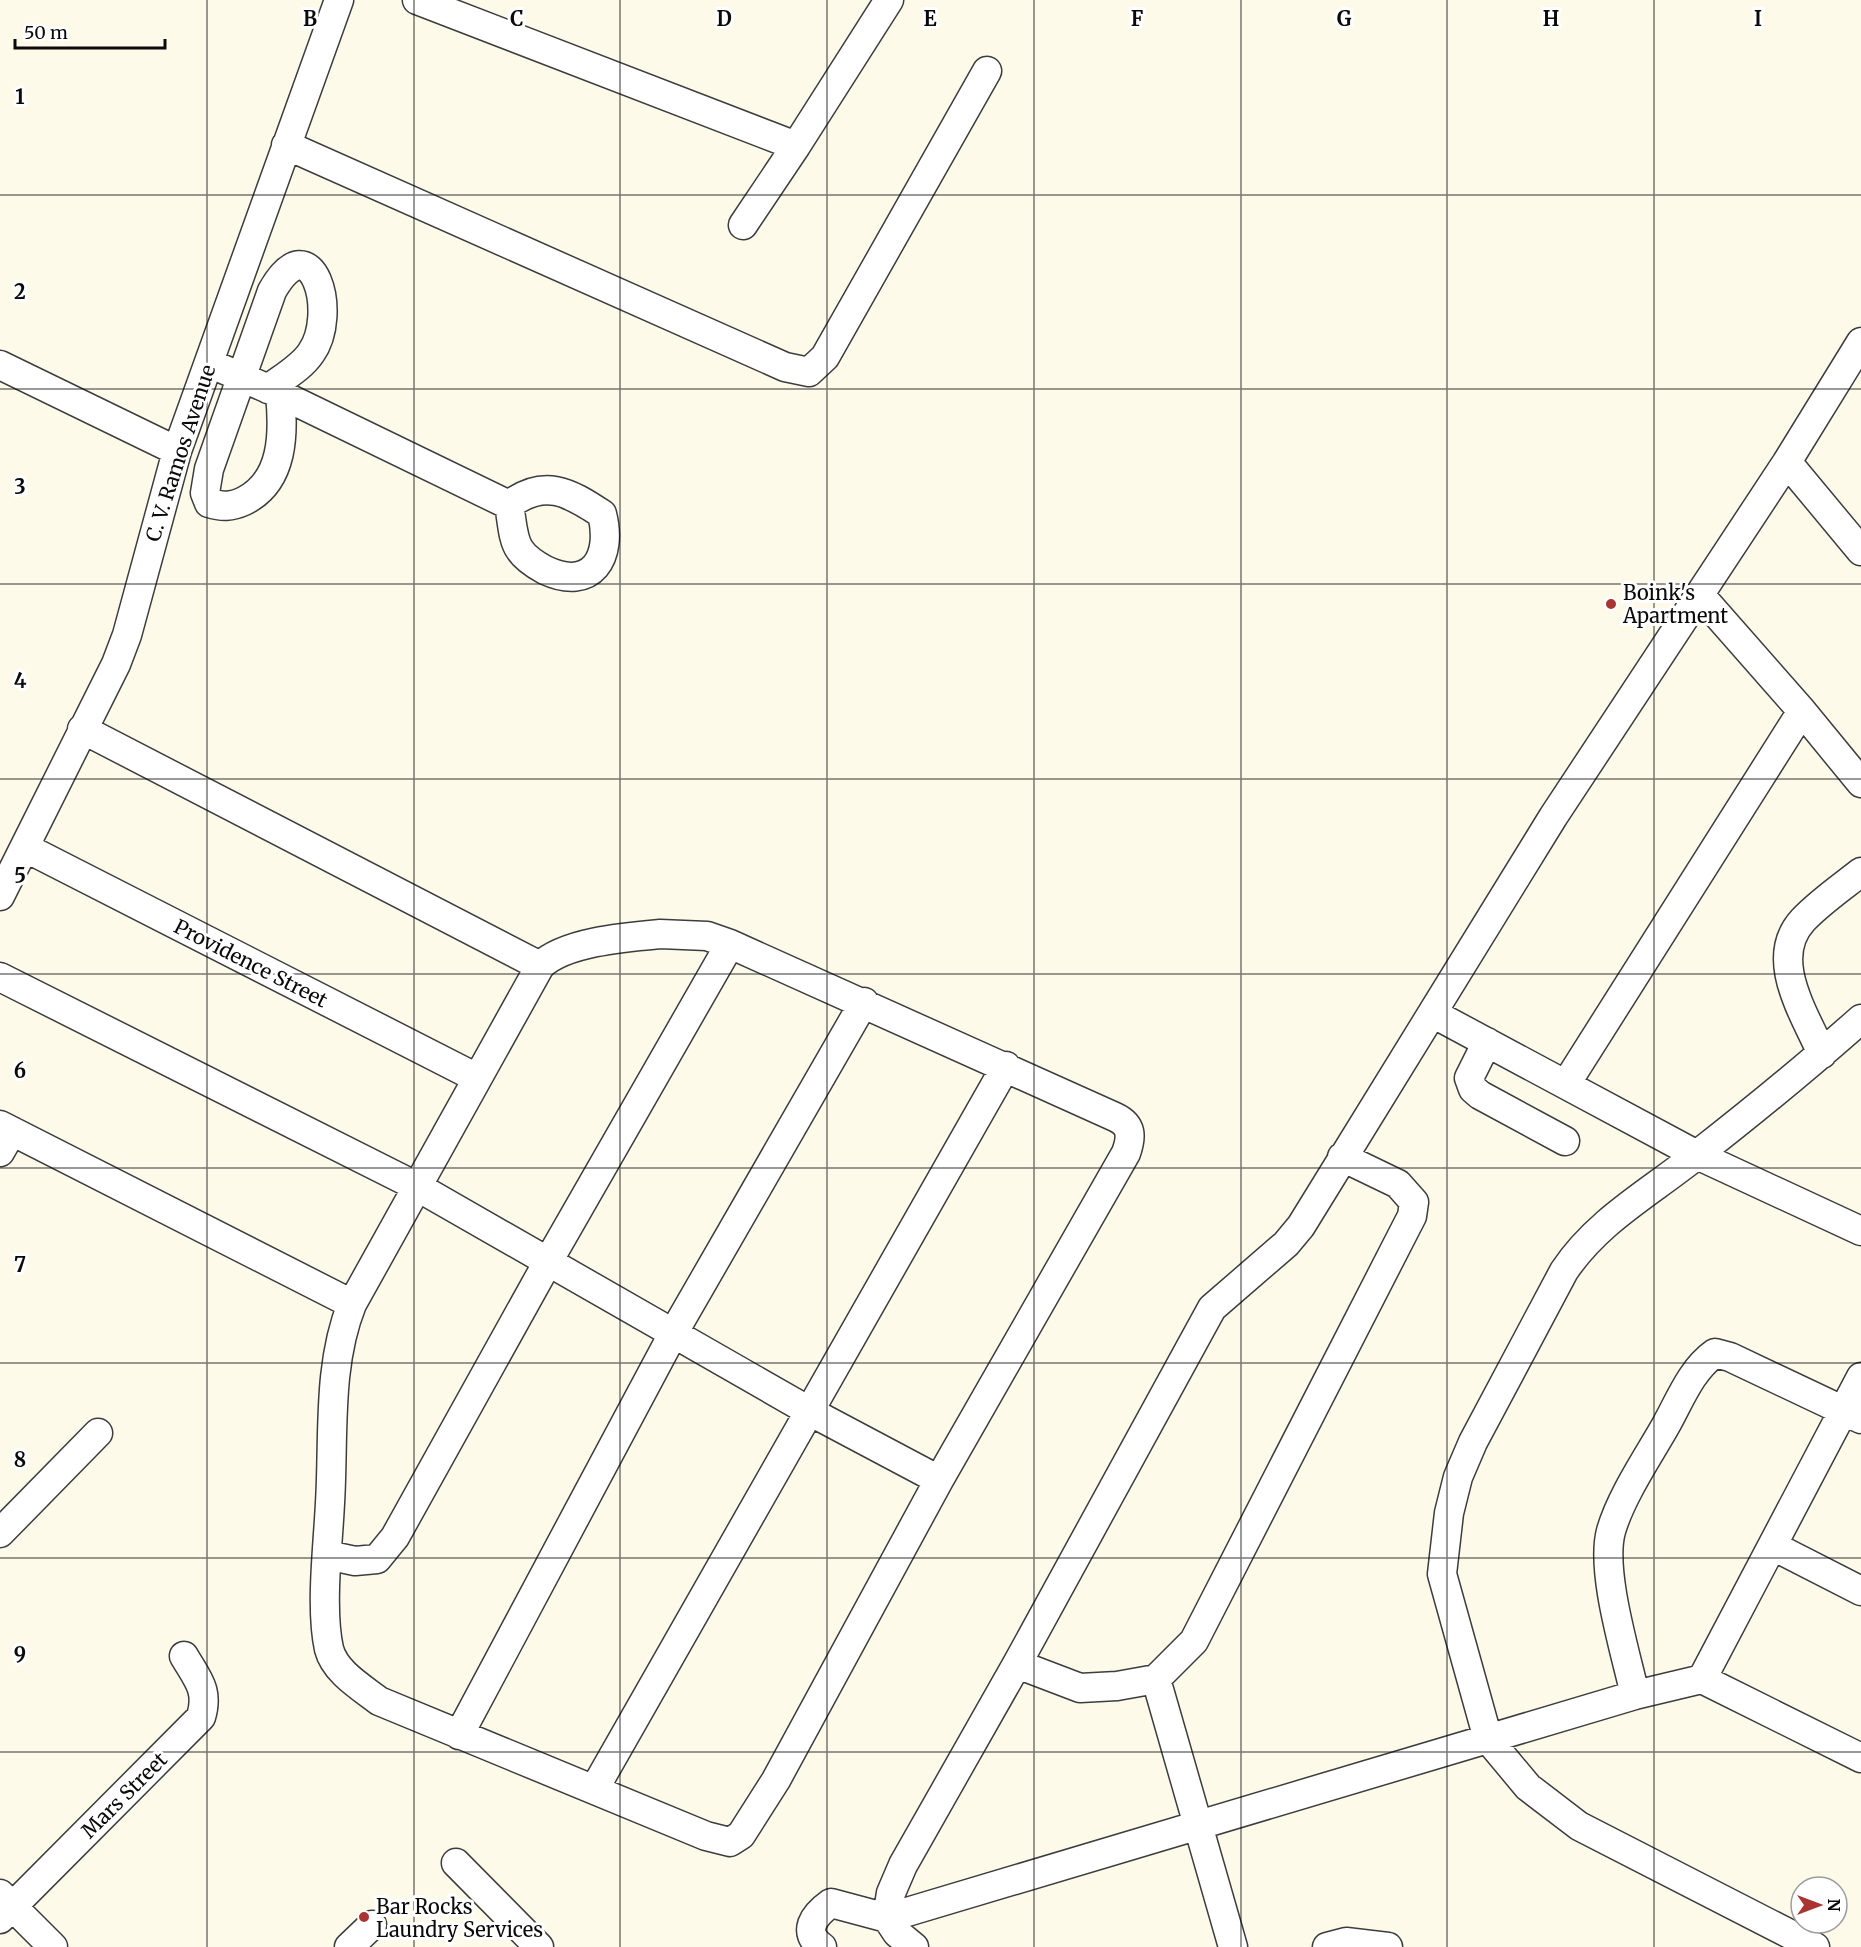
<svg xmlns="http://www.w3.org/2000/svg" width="1861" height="1947" font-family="Merriweather,serif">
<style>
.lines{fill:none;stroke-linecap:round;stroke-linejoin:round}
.minor-casing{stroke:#3d3d3d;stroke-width:31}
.minor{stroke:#fff;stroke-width:28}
.grid{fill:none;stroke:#0a0a0a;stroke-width:1.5;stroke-opacity:0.55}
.poi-dot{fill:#a93433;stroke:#fff;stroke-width:2}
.labels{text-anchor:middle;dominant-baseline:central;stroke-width:6;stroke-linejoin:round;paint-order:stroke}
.street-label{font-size:20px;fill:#0a0a0a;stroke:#fff}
.poi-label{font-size:20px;fill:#0a0a0a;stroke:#fff;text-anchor:start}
.grid-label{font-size:20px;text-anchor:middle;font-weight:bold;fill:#0a0a0a;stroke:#fff;stroke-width:6;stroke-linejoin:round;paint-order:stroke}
</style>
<rect width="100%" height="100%" fill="#fdfaea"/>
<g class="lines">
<g class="minor-casing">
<path id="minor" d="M417,0l379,146 93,-146
M286,145l499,222 24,5 16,-15 162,-286
M743,225l53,-79
M209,363l71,31 229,111c3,14 3,34 11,45 6,9 16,15 25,20 47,22 68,-13 57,-56 -33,-22 -58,-36 -93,-9
M0,365l177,86
M268,389c14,-11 33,-21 43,-36 28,-39 1,-133 -39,-62l-63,178 -4,24 4,10c13,4 22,4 35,-2 40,-20 40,-68 36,-107
M1787,462l74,89
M1700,595l102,116 59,72
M82,729l458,237
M26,848l451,230
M0,896l116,-232 11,-29 50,-184 162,-451
M660,934l47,2 23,8 385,173c17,8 17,19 11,36l-187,327 -163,300 -35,55 -11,7 -24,-6 -327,-135c-18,-14 -44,-29 -50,-52 -9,-41 -1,-104 1,-146 4,-66 -3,-137 22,-199l188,-338c24,-24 86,-29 120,-32z
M0,977l416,209 393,225 130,69
M1434,1014l263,141 164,76
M1487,1042l-18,36 4,11 7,6 85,46
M1822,1054c-17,-40 -55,-95 -19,-134 17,-18 39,-33 58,-48
M1566,1084l236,-373
M0,1125l352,179
M0,1152l12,-21
M0,1533l98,-100
M1773,1546l88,45
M327,1555l28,6 22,-2 18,-22 154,-277 181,-316
M1017,1664l63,24 37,-2 39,-7 38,-38 218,-425 2,-14 -16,-18 -56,-27
M1156,1679l77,268
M1702,1679l159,-302
M1635,1695c-9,-41 -35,-124 -24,-164 10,-35 37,-74 55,-106 14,-25 25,-55 49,-72l15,4 131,62
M459,1735l215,-403 190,-330
M595,1788l411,-722
M456,1863l83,84
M0,1894l53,53
M887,1918l4,-25 12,-28 114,-201 195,-356 74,-64 15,-18 252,-409 234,-355 74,-120
M887,1918l10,15 17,14
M0,1919l201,-202c8,-27 -3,-37 -17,-61
M349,1947l23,-22
M822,1947c-21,-15 -8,-32 9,-44l56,15 748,-223 67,-16 159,79
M1327,1947l19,-5 42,5
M1815,1947l-236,-121 -51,-39 -40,-48 -46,-165 7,-61 9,-36 15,-35 91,-171c34,-51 87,-79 134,-117 55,-43 110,-88 163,-135"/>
</g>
<use href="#minor" class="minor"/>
</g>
<path class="grid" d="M207,0v1947M414,0v1947M620,0v1947M827,0v1947M1034,0v1947M1241,0v1947M1447,0v1947M1654,0v1947M0,195h1861M0,389h1861M0,584h1861M0,779h1861M0,974h1861M0,1168h1861M0,1363h1861M0,1558h1861M0,1752h1861"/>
<g class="poi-dot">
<circle cx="1611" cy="604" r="6"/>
<circle cx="364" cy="1917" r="6"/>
</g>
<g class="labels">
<g class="street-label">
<text transform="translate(180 453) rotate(-72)">C. V. Ramos Avenue</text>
<text transform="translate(251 963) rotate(27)">Providence Street</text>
<text transform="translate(124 1795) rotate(-45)">Mars Street</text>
</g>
<g class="poi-label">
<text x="1623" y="592">Boink's<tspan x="1623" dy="23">Apartment</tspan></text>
<text x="376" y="1906">Bar Rocks<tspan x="376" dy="23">Laundry Services</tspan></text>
</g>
</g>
<g class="grid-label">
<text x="310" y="26">B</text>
<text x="517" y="26">C</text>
<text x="724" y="26">D</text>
<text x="930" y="26">E</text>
<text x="1137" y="26">F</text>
<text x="1344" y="26">G</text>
<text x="1551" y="26">H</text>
<text x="1758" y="26">I</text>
<text x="20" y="104">1</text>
<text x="20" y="299">2</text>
<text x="20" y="494">3</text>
<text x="20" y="688">4</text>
<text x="20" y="883">5</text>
<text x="20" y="1078">6</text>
<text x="20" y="1272">7</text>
<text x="20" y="1467">8</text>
<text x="20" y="1662">9</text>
</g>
<g transform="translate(1819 1905) rotate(90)"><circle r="28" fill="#ffffff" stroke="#9d9d9d" stroke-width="1.5"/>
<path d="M0-4.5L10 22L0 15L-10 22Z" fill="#a93433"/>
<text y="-9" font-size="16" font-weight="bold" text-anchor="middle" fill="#0a0a0a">N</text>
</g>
<path d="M15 39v9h150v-9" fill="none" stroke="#0a0a0a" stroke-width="3"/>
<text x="24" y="39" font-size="18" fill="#0a0a0a" stroke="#ffffff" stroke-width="4.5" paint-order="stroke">50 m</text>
</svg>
